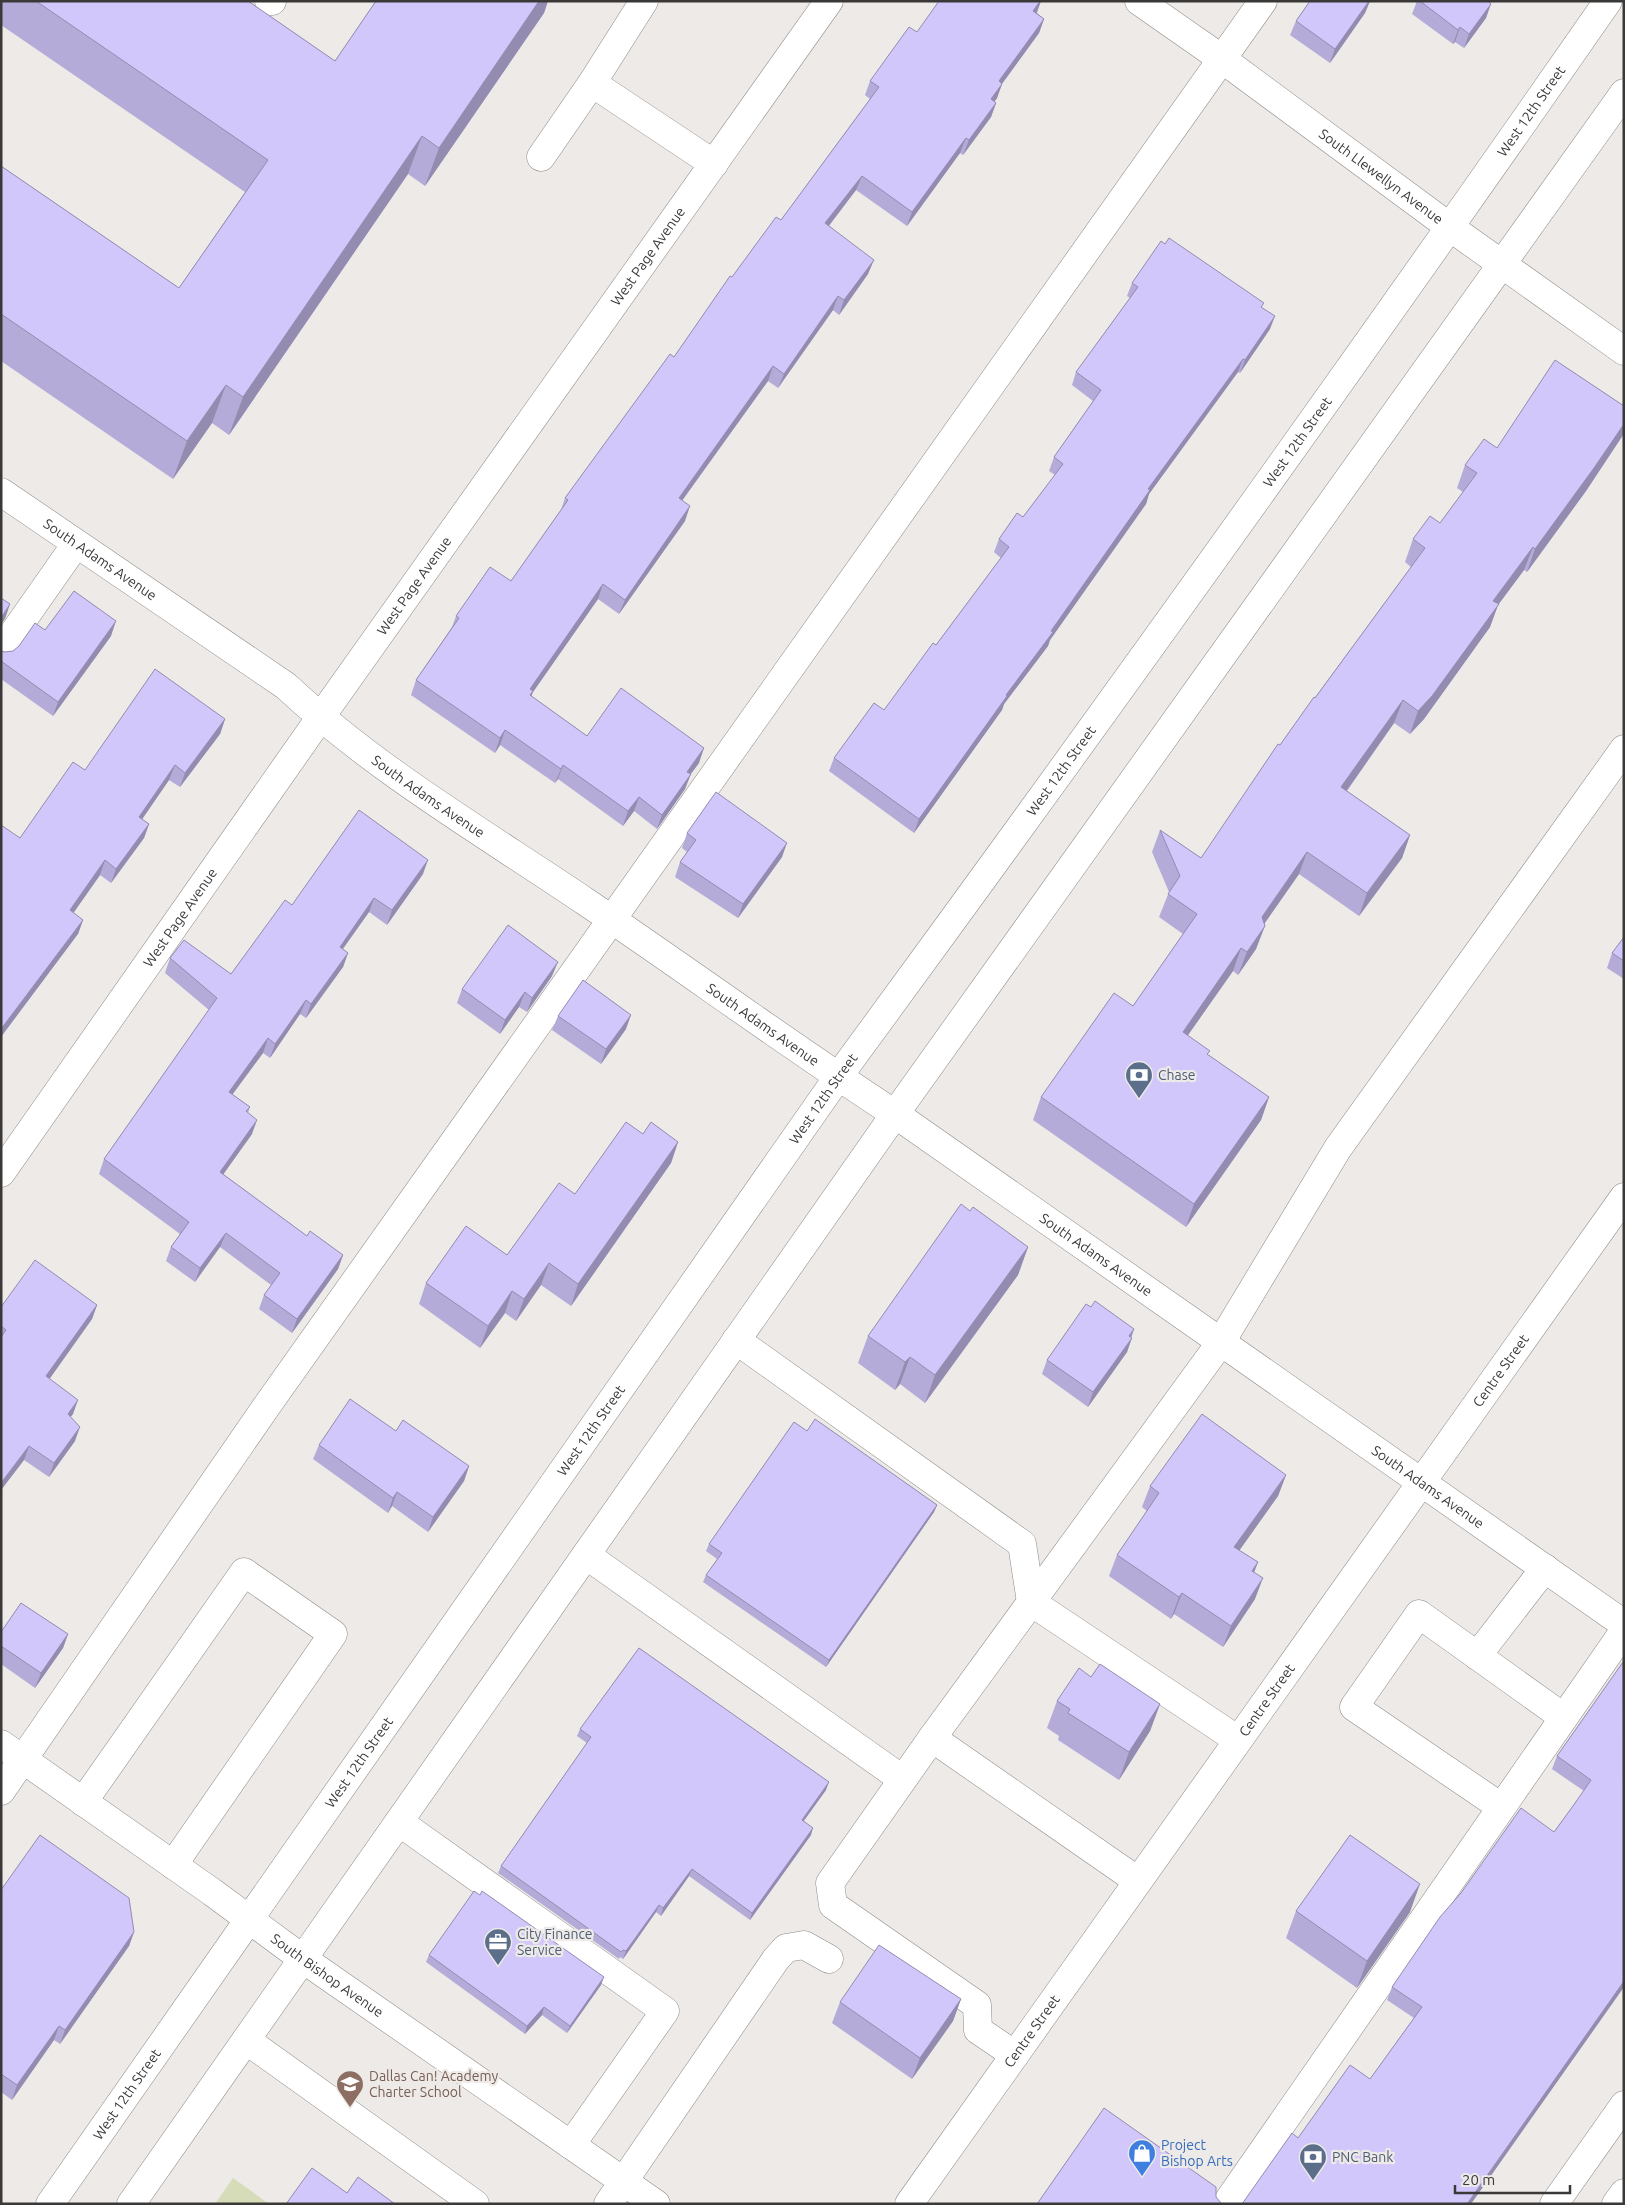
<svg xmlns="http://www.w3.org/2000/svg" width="1625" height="2205" font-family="Ubuntu,sans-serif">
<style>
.green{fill:#d6dcb7}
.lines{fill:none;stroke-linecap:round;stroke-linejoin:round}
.minor-casing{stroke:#8d8a87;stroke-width:29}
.major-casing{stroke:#8d8a87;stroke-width:29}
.minor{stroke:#fff;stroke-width:28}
.major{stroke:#fff;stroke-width:28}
.wall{fill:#b5abd8}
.shaded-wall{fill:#938bb0}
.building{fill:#d2c7fb;stroke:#938bb0}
.labels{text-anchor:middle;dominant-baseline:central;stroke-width:4.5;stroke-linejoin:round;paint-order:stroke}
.street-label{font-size:14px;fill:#3a3938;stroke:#edeae7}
.service-label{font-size:14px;fill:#4e5e75;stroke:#edeae7;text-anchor:start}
.education-label{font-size:14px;fill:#785e54;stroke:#edeae7;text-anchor:start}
.shop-label{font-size:14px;fill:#366cbe;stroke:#edeae7;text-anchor:start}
</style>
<rect width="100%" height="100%" fill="#edeae7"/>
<path class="green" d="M233,2178l36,26h-54z"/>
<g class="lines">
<g class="minor-casing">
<g id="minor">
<path d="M269,1h3"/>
<path d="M644,1l-52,82 122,81"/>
<path id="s1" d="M1139,1l83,58 229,169 173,123"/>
<path d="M541,157l51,-74"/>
<path id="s2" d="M1,492l285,194c90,84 198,147 300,216 104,70 204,144 309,212l729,510"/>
<path d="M1,651l75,-107"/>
<path id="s3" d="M1,1173l319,-455 509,-717"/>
<path d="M736,1340l286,204 9,58 207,138"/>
<path d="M586,1555l316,224"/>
<path d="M1477,1656l68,-88"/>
<path d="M932,1738l206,143"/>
<path id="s4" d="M1,1744l211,148 91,67 353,245"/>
<path d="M1,1791l265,-384 997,-1406"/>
<path d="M83,1802l161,-230 89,62 -160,231"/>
<path d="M1501,1807l-147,-100 65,-93 144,103"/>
<path d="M399,1822l266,189 -94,134"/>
<path d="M246,2040l229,164"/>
<path d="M1015,2055l-37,-25 -1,-25 -144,-100 -3,-22 102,-145 289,-396 117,-194 286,-399"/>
<path d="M608,2204l168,-245 10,-11 18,-3 25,14"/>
<path id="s5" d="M909,2204l715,-1007"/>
<path d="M1226,2204l398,-573"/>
</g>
</g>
<g class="major-casing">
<g id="major">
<path id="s6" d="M50,2204l788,-1127c261,-356 518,-714 770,-1076"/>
<path d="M131,2204l764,-1090 729,-1021"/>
<path d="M1554,2204l70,-99"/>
<path d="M1616,2204l8,-11"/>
</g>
</g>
<use href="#minor" class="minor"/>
<use href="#major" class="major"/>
</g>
<path class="wall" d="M1,1h247l87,60 41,-60h172l-4,12 -119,173 -17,-12 -179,261 -17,-12 -39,56 -172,-118v-195l178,122 66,-96 -244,-167z
M1041,1l-4,12 7,6 -5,14 -37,51 -5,14 -3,4 2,1 -5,14 -28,38 -3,-2 -53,73 -51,-36 -27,36 39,48 -29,41 -6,-5 -55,78 -10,-7 -86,120 3,20 -66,93 -21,-15 -65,93 -2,4 56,40 112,27 -9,11 -5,15 -28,40 -23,-18 -11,15 -65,-47 -3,4 -55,-38 -5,8 -84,-58 5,-15 36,-53 4,-11 55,-35 50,-71 4,-12 109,-141 58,-80 49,-57 89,-121 -5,-4 5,-14 47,-49z
M1310,1h60l-5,12 -35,50 -40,-28 6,-14z
M1417,1h75l-2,2 -4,15 -22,30 -9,-6 -2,2 -41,-30z
M1132,283l130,24 8,22 -30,44 -2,-1 -89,122 -3,10 -96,136 -2,6 -44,58 -2,6 -88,123 -85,-62 5,-13 50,-48 52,-65 65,-87 -7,-6 5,-13 24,-22 32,-42 -6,-4 5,-14 39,-56 -21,-16 4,-13 54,-74 -3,-2z
M1624,406l-1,29 -37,56 -59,81 -3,-2 -26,35 -8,22 -66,92 -14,15 -16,-11 -47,68 63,44 -8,23 -43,58 -60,-42 -35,50 -8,25 -18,26 -5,-4 -45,64 20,20 61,42 -8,23 -75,107 -153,-107 8,-23 92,-91 50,-72 -24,-17 10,-25 -17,-40 8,-22 41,28 79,-113 131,-178 -6,-5 8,-23 27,-16 23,-31 -6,-4 8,-23 32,-17z
M45,630l66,6 -58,80 -52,-37v-28l4,1 8,-1z
M225,719l-5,15 -40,53 -11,-7 -27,39 7,5 -5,14 -33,45 -11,-8 -27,38 10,7 -5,14 -58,-96 65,-68z
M687,833l95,24 -44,61 -63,-41 5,-15 7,-10 -5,-4z
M423,874l-36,51 -18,-13 -26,37 5,4 -5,14 -37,51 -6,-4 -30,44 -7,-5 -31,41 18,13 -2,6 4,21 -29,40 84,62 36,19 -5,14 -46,64 -33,-24 5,-14 7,-10 -51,-38 -25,35 -29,-21 5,-14 9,-13 -81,-60 5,-15 105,-149 -44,-37 5,-15 61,16 61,-69z
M1624,937v42l-17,-11 5,-15z
M552,976l-25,36 -8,-5 -19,27 -43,-31 5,-14z
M558,1016l68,13 -25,35 -49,-34z
M643,1134l35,8 -7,21 -100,143 -30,-21 -25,36 -11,-8 -25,35 -61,-44 7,-21 81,-28z
M970,1211l58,36 -10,28 -93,128 -25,-19 -5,6 -37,-27 10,-27z
M97,1305l-5,14 -43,60 24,35 -3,3 5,24 -26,36 -25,-17 -23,30v-183z
M1091,1307l43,22 -7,23 -39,55 -46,-33 5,-14z
M396,1431l73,35 -5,15 -36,51 -36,-26 -4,7 -75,-54 6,-14z
M807,1431l130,74 -3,7 -108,155 -123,-85 3,-7 11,-16 -11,-8 3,-7z
M1286,1475l-8,21 -39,54 19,12 -4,10 1,27 -32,48 -49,-33 -3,5 -62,-43 8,-21 30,-44 -5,-4 8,-21z
M1,1632l67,2 -5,14 -28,40 -34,-24z
M1623,1662l-6,335 -319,141 72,-59 44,-61 -27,-18 5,-13 162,-155 30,-41 -32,-22 5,-13z
M1091,1677l69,27 -10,27 -31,49 -61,-40 1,-4 -12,-8 10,-27z
M580,1729l246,61 -22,31 7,14 -61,85 -61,-44 -28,40 -5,-4 -33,47 -3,-2 -1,2 -121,-86 3,-7 86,-123 -10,-7z
M1,1890l133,42 -5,14 -69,98 -6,-4 -42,60 -11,-8z
M1296,1911l114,1 -53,76 -71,-50z
M429,1955l172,30 -34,48 -25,-18 -17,19 -99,-72z
M961,1999l-8,22 -41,58 -80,-56 8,-21z"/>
<path class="shaded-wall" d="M539,1h9l-4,12 -119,173 14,-38z
M1040,1h1l-5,13 -3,-3z
M1369,1h1l-5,12 -35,50 5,-14z
M1491,4l-5,14 -22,30 5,-14z
M1044,19l-5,14 -46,63 6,-15z
M1460,27l-5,15 -2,2 5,-14z
M1002,84l-5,14 -11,16 5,-15z
M996,103l-5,14 -28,38 6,-15z
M422,136l-14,38 -179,261 14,-38z
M966,138l-6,15 -53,73 5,-14z
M862,176l-6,14 -36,47 5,-14z
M874,260l-6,14 -29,41 5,-15z
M838,296l-5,14 -55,78 6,-14z
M1275,316l-5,13 -30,44 5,-13z
M1243,359l-5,13 -89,122 -3,10 -96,136 -2,6 -44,58 -2,6 -88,123 5,-14 87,-124 45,-64 97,-142z
M773,366l-5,15 -95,132 6,-15z
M226,385l-14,38 -39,56 14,-38z
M1624,424l-1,11 -37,56 -59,81 8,-23z
M690,506l-5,15 -66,93 6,-14z
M1533,547l-9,23 -26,35 -8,22 -66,92 -14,15 8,-23 75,-110z
M603,584l-5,15 -65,93 -5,13 2,-16z
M10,604l-5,15 -4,5v-6z
M116,621l-5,15 -58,80 5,-14z
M1403,700l-9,23 -61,87 8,-23z
M225,719l-5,15 -40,53 5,-14z
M505,730l-5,15 -5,8 5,-15z
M704,748l-5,15 -17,23 5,-14z
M175,765l-6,15 -35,51 5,-14z
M563,765l-5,14 -3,4 6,-14z
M691,774l-6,15 -28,40 5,-14z
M639,797l-5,14 -11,15 5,-15z
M149,824l-5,14 -33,45 5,-14z
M1410,835l-8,23 -43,58 8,-23z
M787,843l-5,14 -44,61 5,-14z
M1307,852l-8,22 -46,66 9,-23z
M105,860l-5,15 -35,50 5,-15z
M428,860l-5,14 -36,51 5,-15z
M374,898l-5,14 -35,49 6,-14z
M83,920l-5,14 -77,103v-8z
M1265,926l-9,23 -18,26 9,-23z
M1241,948l-8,23 -59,84 9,-23z
M348,953l-5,14 -37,51 5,-14z
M558,962l-6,14 -25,36 5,-14z
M525,992l-6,15 -19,27 5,-14z
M306,1000l-6,14 -30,44 5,-14z
M631,1015l-5,14 -25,35 5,-15z
M268,1038l-5,15 -39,53 5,-14z
M1269,1097l-8,23 -75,107 8,-23z
M257,1120l-5,14 -37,52 5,-14z
M678,1142l-7,21 -100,143 7,-22z
M226,1233l-6,14 -25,35 5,-14z
M1028,1247l-10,28 -93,128 10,-28z
M343,1255l-5,14 -46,64 5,-14z
M549,1263l-8,22 -25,36 8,-22z
M512,1291l-7,22 -25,35 8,-22z
M97,1305l-5,14 -51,72 5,-15z
M1134,1329l-5,13 3,-4 -5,14 -39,55 5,-15z
M910,1357l-10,27 -5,6 10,-28z
M78,1400l-5,14 -11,14 6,-14z
M80,1427l-5,14 -26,36 5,-14z
M29,1446l-5,14 -23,30v-7z
M469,1466l-5,15 -36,51 5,-15z
M1286,1475l-8,21 -51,72 7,-21z
M397,1492l-5,14 -4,7 5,-15z
M937,1505l-3,7 -108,155 3,-7z
M1258,1562l-8,21 2,-12z
M1263,1578l-8,21 -32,48 8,-21z
M1182,1593l-8,21 -3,5 8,-22z
M68,1634l-5,14 -28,40 6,-15z
M1160,1704l-10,27 -31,49 10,-28z
M829,1782l-3,8 -27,37 3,-7z
M813,1828l-2,7 -61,85 2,-7z
M692,1869l-3,7 -28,40 2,-8z
M1420,1884l-10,28 -53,76 10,-27z
M659,1905l-3,7 -33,47 3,-8z
M134,1932l-5,14 -69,98 5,-14z
M604,1977l-3,8 -34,48 3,-7z
M1624,1981v6l-7,10 -146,207h-4z
M961,1999l-8,22 -41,58 8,-21z
M544,2007l-2,8 -17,19 2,-8z
M59,2026l-5,14 -42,60 5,-15z"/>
<path class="building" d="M36,1h212l87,60 41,-60h163l-100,147 -17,-12 -179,261 -17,-12 -39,56 -186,-127v-148l178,122 89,-128z
M939,1h101l-7,10 11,8 -45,62 3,3 -11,15 5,4 -27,37 -3,-2 -54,74 -50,-36 -37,47 49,37 -30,40 -6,-4 -54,78 -11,-8 -94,132 11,8 -65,94 -22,-16 -73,105 3,2 -3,4 57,41 34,-48 83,60 -17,24 4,2 -29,41 -23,-18 -11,14 -65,-46 -2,4 -56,-39 -5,8 -84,-58 43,-62 -3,-2 34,-49 21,14 57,-81 -3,-2 105,-144 4,3 56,-81 2,1 44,-60 5,3 98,-133 -9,-6 39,-54 8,5z
M1310,1h59l-34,48 -39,-28z
M1420,1h68l3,3 -22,30 -9,-7 -2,3z
M1169,238l95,65 -3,4 14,9 -30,44 -2,-1 -95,130 2,1 -99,141 2,1 -47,63 1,1 -88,123 -85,-61 40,-55 10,7 49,-67 3,2 73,-98 -10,-8 18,-26 6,4 40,-53 -9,-7 47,-67 -25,-18 62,-85 -6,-4 29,-42 4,3z
M1555,360l69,46v18l-30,44 -59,81 -2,-2 -40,54 6,3 -67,92 -14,15 -15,-11 -62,87 69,48 -43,58 -60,-41 -45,65 3,9 -18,26 -6,-4 -58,84 27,19 -3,3 62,43 -75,107 -153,-107 73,-104 19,13 64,-92 -29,-20 12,-18 -20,-46 41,28 77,-114 2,1 34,-48 1,1 110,-150 -12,-9 17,-23 10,7 37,-50 -12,-8 19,-26 13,9z
M74,591l42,30 -58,81 -57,-41v-10l4,1 8,-1 6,-5 16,-23 10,7z
M1,598l9,6 -9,14z
M155,669l70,50 -40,54 -10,-8 -36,52 10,7 -33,45 -11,-9 -35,50 13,10 -82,109v-204l19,13 53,-76 12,8z
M716,792l71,51 -44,61 -63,-42 16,-22 -9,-7z
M359,810l69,50 -36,50 -18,-12 -34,49 8,6 -37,51 -5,-4 -31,44 -7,-6 -39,54 21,15 -4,4 11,9 -37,52 87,64 3,-5 33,24 -46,64 -33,-24 16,-22 -54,-40 -26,35 -29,-21 18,-25 -85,-63 113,-161 -47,-40 14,-18 47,34 54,-74 7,5z
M508,925l50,37 -26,36 -7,-6 -20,28 -43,-31z
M1624,937v24l-12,-8z
M583,980l48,35 -25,34 -48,-33z
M626,1122l17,12 8,-12 27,20 -100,142 -29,-21 -25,36 -12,-8 -24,35 -62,-43 40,-57 41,29 52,-72 16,11z
M961,1204l9,7 3,-4 55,40 -93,128 -25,-18 -5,5 -37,-26z
M35,1260l62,45 -51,71 32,24 -10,14 12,13 -26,36 -25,-17 -28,37v-146l5,-7 -5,-4v-19z
M1095,1301l39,28 -5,7 3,2 -39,54 -46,-32 39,-56 5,3z
M350,1399l46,32 7,-11 66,46 -36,51 -36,-25 -4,6 -74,-53z
M1202,1414l84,61 -52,72 24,15 -6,9 11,7 -32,48 -49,-33 -3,4 -62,-42 42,-62 -9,-7z
M815,1419l122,86 -108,155 -123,-85 16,-22 -13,-9 85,-122 13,9z
M21,1603l47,31 -27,39 -40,-27v-14z
M639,1648l190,134 -27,38 11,8 -61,85 -60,-44 -29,39 -4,-3 -33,46 -3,-1 -2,2 -120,-86 90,-129 -11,-8z
M1623,1662l1,319 -2,3 -155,220h-225l50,-71 6,5 52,-73 20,14 52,-72 -30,-20 48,-70 21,-24 60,-85 33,24 19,-26 18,-26 -34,-24z
M1100,1664l60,40 -31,48 -61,-39 2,-4 -13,-8 22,-33 12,9z
M40,1835l89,63 5,34 -69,98 -6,-4 -42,59 -16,-11v-184z
M1350,1835l70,49 -53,77 -71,-50z
M474,1891l6,4 2,-4 122,86 -34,49 -26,-19 -17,19 -98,-71z
M879,1945l82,54 -41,59 -80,-56z
M1104,2108l112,79v10l6,7h-185z
M312,2168l35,25 11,-16 37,27h-109z"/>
<defs>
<g id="bank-pin" transform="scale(1.4375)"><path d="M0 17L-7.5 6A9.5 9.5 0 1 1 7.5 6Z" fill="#5c6f8a" stroke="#edeae7"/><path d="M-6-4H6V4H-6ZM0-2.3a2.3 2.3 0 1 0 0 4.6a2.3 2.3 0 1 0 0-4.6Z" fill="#fff"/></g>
<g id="office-pin" transform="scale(1.4375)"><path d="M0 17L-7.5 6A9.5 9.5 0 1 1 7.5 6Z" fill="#5c6f8a" stroke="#edeae7"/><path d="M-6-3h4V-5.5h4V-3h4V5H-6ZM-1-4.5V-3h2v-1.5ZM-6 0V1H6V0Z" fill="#fff"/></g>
<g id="school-pin" transform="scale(1.4375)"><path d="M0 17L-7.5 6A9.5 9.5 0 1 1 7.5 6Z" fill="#8d6e63" stroke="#edeae7"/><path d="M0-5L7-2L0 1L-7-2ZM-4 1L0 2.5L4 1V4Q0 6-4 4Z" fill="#fff"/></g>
<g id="shop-pin" transform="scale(1.4375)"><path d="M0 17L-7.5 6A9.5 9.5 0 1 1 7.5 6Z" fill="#3f7fe0" stroke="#edeae7"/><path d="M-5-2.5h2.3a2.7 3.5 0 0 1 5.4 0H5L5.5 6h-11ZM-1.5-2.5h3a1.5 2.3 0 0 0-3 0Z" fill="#fff"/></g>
</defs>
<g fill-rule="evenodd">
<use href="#bank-pin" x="1139" y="1075"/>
<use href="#office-pin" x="498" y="1942"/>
<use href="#school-pin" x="350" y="2084"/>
<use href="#shop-pin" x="1142" y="2153"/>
<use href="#bank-pin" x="1313" y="2157"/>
</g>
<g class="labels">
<g class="street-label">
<text stroke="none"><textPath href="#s6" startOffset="2564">West 12th Street</textPath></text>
<text stroke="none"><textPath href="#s1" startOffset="299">South Llewellyn Avenue</textPath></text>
<text stroke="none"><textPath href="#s3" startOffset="1122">West Page Avenue</textPath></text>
<text stroke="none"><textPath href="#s6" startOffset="2159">West 12th Street</textPath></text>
<text stroke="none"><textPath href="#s2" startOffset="120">South Adams Avenue</textPath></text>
<text stroke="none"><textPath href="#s3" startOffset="718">West Page Avenue</textPath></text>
<text stroke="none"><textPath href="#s6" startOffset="1754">West 12th Street</textPath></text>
<text stroke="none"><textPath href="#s2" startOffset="525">South Adams Avenue</textPath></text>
<text stroke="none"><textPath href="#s3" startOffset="312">West Page Avenue</textPath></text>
<text stroke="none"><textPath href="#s2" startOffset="930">South Adams Avenue</textPath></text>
<text stroke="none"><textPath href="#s6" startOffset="1349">West 12th Street</textPath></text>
<text stroke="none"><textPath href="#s2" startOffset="1335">South Adams Avenue</textPath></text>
<text stroke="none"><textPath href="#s5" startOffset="1022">Centre Street</textPath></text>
<text stroke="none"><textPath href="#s6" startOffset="944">West 12th Street</textPath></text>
<text stroke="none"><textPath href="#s2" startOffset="1740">South Adams Avenue</textPath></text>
<text stroke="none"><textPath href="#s5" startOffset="618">Centre Street</textPath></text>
<text stroke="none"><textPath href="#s6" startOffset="539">West 12th Street</textPath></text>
<text stroke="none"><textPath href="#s4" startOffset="400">South Bishop Avenue</textPath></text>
<text stroke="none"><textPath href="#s5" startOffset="212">Centre Street</textPath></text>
<text stroke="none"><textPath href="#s6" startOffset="134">West 12th Street</textPath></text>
</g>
<g class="service-label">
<text x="1158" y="1075">Chase</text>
<text x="517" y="1934">City Finance<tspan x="517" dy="16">Service</tspan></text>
<text x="1332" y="2157">PNC Bank</text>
</g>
<g class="education-label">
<text x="369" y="2076">Dallas Can! Academy<tspan x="369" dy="16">Charter School</tspan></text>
</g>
<g class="shop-label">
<text x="1161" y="2145">Project<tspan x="1161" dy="16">Bishop Arts</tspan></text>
</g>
</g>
<rect width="1625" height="2205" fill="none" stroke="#3a3938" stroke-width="5"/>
<path d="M1455 2185v8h115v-8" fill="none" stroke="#3a3938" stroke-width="2.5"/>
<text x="1462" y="2185" font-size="15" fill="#3a3938" stroke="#edeae7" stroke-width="4" paint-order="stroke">20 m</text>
</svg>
